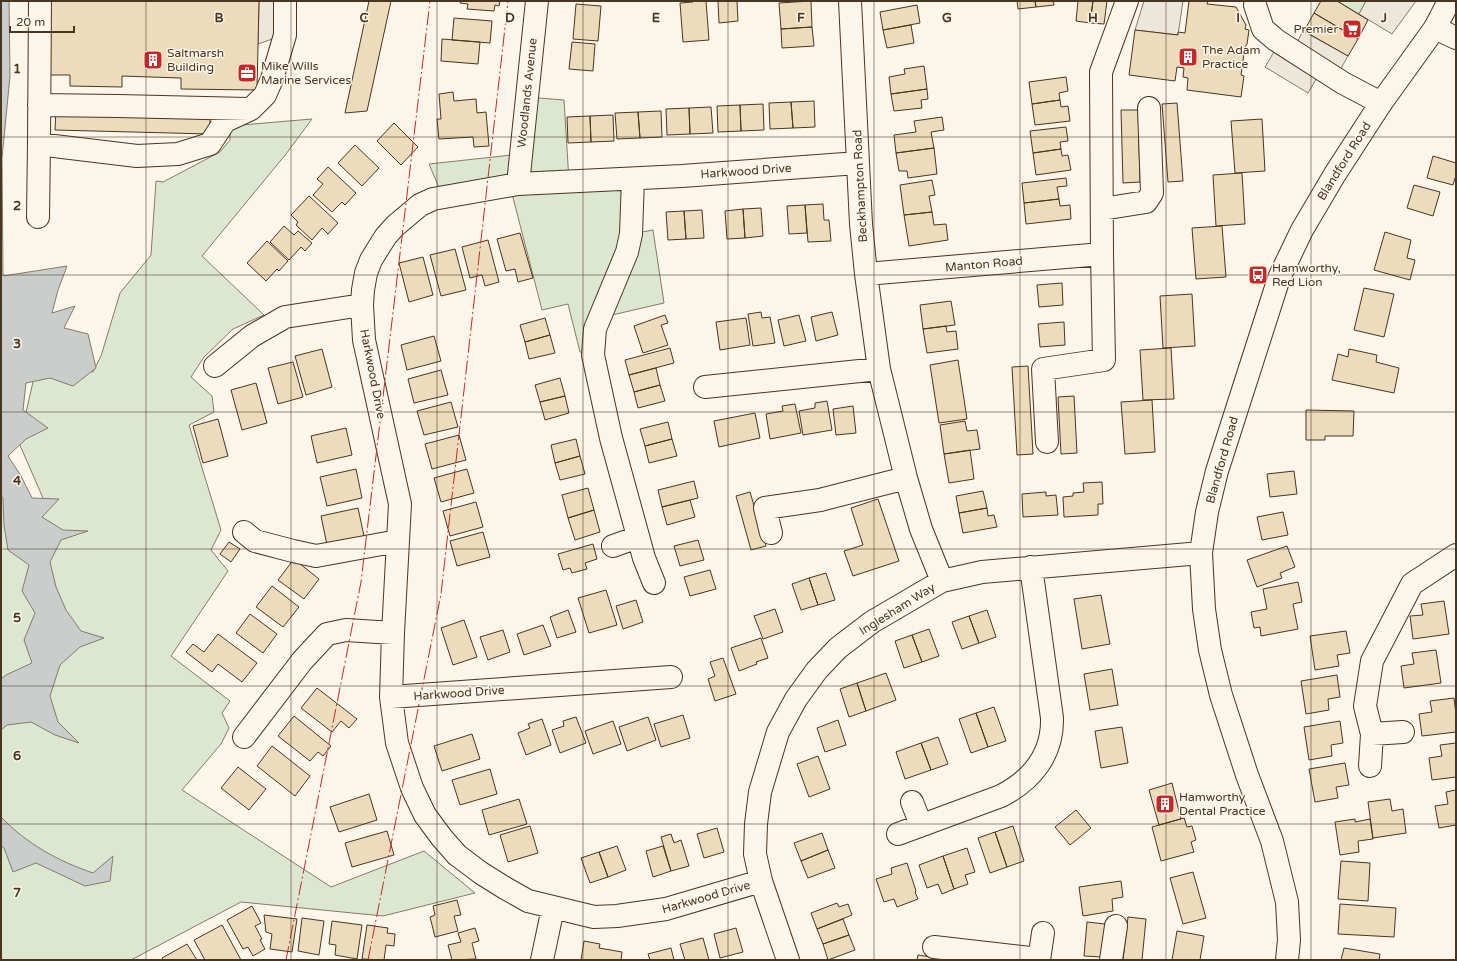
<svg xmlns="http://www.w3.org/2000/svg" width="1457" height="961" font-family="'Varela Round',sans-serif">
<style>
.green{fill:#dce7d0;stroke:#887966}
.parking{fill:#ede7d9;stroke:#887966}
.water{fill:#c9cecd;stroke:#887966}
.building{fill:#ecdcbc;stroke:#4a3520}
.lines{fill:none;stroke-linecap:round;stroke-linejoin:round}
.minor-casing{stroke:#4a3520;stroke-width:24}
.major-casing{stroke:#4a3520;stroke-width:24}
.minor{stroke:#fbf6e9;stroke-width:22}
.major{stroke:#fbf6e9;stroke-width:22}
.power{stroke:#c62828;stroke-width:1;stroke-dasharray:14 3 2 3;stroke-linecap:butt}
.grid{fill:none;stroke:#4a3520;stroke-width:1;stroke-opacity:0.55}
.labels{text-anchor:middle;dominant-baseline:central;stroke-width:3;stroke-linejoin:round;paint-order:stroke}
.poi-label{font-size:12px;fill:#4a3520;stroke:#fbf6e9;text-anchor:start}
.street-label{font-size:12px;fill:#4a3520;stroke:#fbf6e9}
.grid-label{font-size:13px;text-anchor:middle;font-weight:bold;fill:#4a3520;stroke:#fbf6e9;stroke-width:3;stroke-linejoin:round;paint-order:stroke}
</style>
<rect width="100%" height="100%" fill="#fbf6e9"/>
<path class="green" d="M1337,1h29l-7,13z
M527,97l37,3 5,81 64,-2 -2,55 22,-4 11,73 -65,15 -6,37 -13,-3 -12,-48 -26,6 -32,-124 -67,11 -14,-33 92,-10z
M312,119l-26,35 -84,102 62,59 -31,14 -29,28 -13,20 21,19 2,16 -25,13 32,105 -10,20 17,21 -57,85 59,45 -8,12 7,15 -8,16 -39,46 149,97 93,-36 51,42 -92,23 -142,-14 -110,58h-130v-464l16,13 29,-4 -27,-62 19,-83 55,12 8,-16 19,-63 31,-38 5,-74 7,1 57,-30 10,-12v-14z"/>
<path class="parking" d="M259,1h17l-1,37 -17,6z
M1144,1h39l-5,34 -43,-5z
M1366,1h50l-24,33 -33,-20z
M1303,31l45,25 -8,14 -45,-24z
M1275,50l43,26 -10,17 -43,-26z"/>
<path class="water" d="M1,1h8l1,75 -8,82 1,118 64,-10 -9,24 -6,23 23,-7 -11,22 24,6 8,34 -23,18 -23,-8 -24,5 -3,27 25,18 -22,11 -18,17 13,20 11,22 27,1 -17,18 21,13 25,1 -27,9 -11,22 6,25 10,23 15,21 23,7 -24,9 -20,18 -10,31 8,26 21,21 -24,-8 -24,-13 -24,3 -6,5v-51l5,-4 26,-12 -8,-23 11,-27 -13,-22 7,-26 -21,-15 -4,-25 -1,-26 -2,-4z
M1,817c26,27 57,44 92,56l20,-17 -3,25 -25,5 -49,-23 -23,9 -9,-24 -3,-2z"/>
<path class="building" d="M50,1h209l-2,89 -76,-1v-11l-59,-2v11l-52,-1v-11h-22z
M369,1h22l-24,110 -22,2z
M461,1h39l-1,5 -4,-1 -1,6 -27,-2 1,-5 -8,-1z
M693,1h13l3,39 -26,2 -3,-39 13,-1z
M718,1h19l1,20 -19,2z
M811,1l1,26 -31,2 -2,-26z
M1017,1h18l1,6 -18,2z
M1035,1h18l1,4 -18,2z
M1078,1h15l-3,22 -14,-2z
M1093,1h14l-3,23 -14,-1z
M1189,1h19l-1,3 29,3 10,18 -1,4 4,1 -2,14 -2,3 -4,28 3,1 -3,21 -54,-7 1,-12 -5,-1 1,-9 -7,-1 -2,14 -46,-6 6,-45 43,5v-3l7,1z
M1321,1h16l31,19 -10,19 -44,-26z
M576,4l25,2 -3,35 -25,-2z
M917,5l3,18 -37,7 -3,-18z
M1314,13l44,26 -10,17 -44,-25z
M454,18l38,3 -2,22 -38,-3z
M911,25l3,18 -27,5 -4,-18z
M812,27l2,19 -32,2 -1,-19z
M442,39l38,3 -2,22 -37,-3z
M572,42l23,2 -2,27 -24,-2z
M924,66l3,23 -36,5 -2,-17 16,-3 -1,-5z
M1066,77l2,14 -9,2 1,7 -28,4 -3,-22z
M927,89l1,10 -7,1 1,8 -28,3 -3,-17z
M453,92l1,9 22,-2 1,14 9,-1 3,34 -15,1 -1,-10 -34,2 -2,-20h4l-2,-25z
M1060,100l1,7 7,-1 2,15 -35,4 -3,-21z
M814,101l1,26 -22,1 -2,-26z
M791,102l2,26 -23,1 -1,-26z
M1177,103l6,78 -15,1 -6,-78z
M763,104l1,26 -23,1 -1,-26z
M740,105l1,26 -23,1 -1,-26z
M711,107l2,26 -23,1 -1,-26z
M689,108l1,26 -23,1 -1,-26z
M56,109l154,5v20l-155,-4z
M1121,110h17l2,72 -17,1z
M661,111l1,26 -22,1 -2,-26z
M638,112l2,26 -23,1 -2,-26z
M613,115l1,26 -23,1 -1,-26z
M590,116l1,26 -23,1 -1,-26z
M942,117l2,13 -13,2 3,16 -38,5 -2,-18 22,-3 -2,-11z
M1262,119l3,52 -30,2 -4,-52z
M394,123l24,24 -17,18 -24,-24z
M1066,127l2,14 -8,1 1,7 -28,4 -3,-22z
M355,145l24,23 -17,18 -24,-23z
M934,148l3,26 -29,4 -1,-7h-8l-3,-18z
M1061,149l1,7 6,-1 3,15 -35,5 -3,-22z
M1433,156l23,7v12l-3,10 -26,-7z
M328,167l28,26 -11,12 -3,-3 -10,10 -19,-17 10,-11 -6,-5z
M1242,173l3,51 -29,2 -3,-51z
M1066,178l1,8 -10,1 2,12 -35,4 -2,-20z
M932,180l3,15 -6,1 3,16 -28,3 -4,-30z
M1414,185l26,7 -7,24 -26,-8z
M309,196l29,27 -10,11 -6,-6 -10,12 -16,-15 2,-3 -7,-7z
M1059,199l1,7 10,-1 1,14 -45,5 -2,-21z
M823,204l1,16h5l2,21 -23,1 -3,-37z
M805,205l2,28 -18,1 -2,-28z
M761,208l2,28 -18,2 -2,-29z
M743,209l2,29 -18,1 -2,-28z
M702,210l2,28 -18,1 -2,-28z
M684,211l2,28 -18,1 -2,-28z
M932,212l2,13 12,-1 2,16 -39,6 -5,-31z
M284,226l10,9 4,-4 14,12 -7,8 -4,-4 -12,13 -19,-18z
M1222,226l4,51 -30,2 -4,-51z
M1385,232l26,8 -4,18 8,2 -5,20 -36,-10z
M520,233l13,45 -15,4 -3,-13 -9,2 -9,-32z
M488,240l11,42 -14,4 -3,-11 -12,3 -8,-31z
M267,241l21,20 -9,10 -2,-2 -11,12 -19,-18z
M455,249l11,41 -25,6 -11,-41z
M423,257l10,38 -24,7 -10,-39z
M1062,283l1,22 -24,2 -2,-22z
M1364,288l30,6 -10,43 -30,-7z
M1192,294l3,52 -32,2 -3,-52z
M951,301l4,24 -32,4 -3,-24z
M761,312l1,6 8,-1 5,26 -22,3 -5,-32z
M832,312l6,23 -22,6 -5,-24z
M665,315l3,8 -7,2 7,20 -25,8 -9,-27z
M799,315l7,26 -22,5 -6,-26z
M545,318l5,17 -25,7 -5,-17z
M746,318l4,27 -30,5 -4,-28z
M1064,322l1,23 -25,2 -2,-23z
M946,326l1,6 9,-1 2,18 -31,4 -4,-24z
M550,335l5,18 -26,6 -4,-17z
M434,336l7,25 -34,9 -6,-25z
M670,348l4,15 -45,12 -4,-15z
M1171,348l3,51 -31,1 -3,-50z
M322,349l10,38 -26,8 -11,-39z
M1349,349l28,6 -1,7 23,6 -5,25 -62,-13 6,-26 10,3z
M958,360l9,59 -28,4 -9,-58z
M293,362l10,35 -25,7 -10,-36z
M1028,366l5,88 -16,1 -5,-88z
M656,368l4,17 -26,7 -5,-17z
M441,370l7,25 -34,8 -6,-24z
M560,378l5,18 -25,6 -5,-17z
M256,383l11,40 -25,7 -11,-40z
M660,385l5,16 -27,7 -4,-16z
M565,396l4,17 -24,7 -5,-18z
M1074,396l3,57 -16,1 -3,-57z
M1152,400l3,52 -30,2 -4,-52z
M827,401l5,29 -29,5 -4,-24 16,-3v-5z
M451,402l7,25 -34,8 -7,-24z
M795,404l6,29 -31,6 -4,-25 17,-3 -1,-5z
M853,406l3,27 -20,2 -3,-26z
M1306,410l48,1 -1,25h-28v4h-19z
M755,413l5,25 -41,9 -5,-26z
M218,419l10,37 -25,7 -10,-37z
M965,421l2,10 10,-1 3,19 -36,5 -4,-29z
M668,422l4,17 -27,7 -5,-17z
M346,428l6,27 -35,8 -6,-27z
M459,435l7,25 -34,9 -7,-25z
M576,439l4,17 -25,7 -4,-18z
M672,439l5,17 -28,7 -4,-17z
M970,450l4,29 -25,4 -5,-29z
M580,456l5,18 -25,6 -5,-17z
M356,469l6,29 -35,8 -7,-29z
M467,469l7,24 -33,9 -7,-24z
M1294,471l3,23 -27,3 -3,-23z
M694,481l4,17 -36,9 -4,-17z
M1102,482l1,22h-5v11l-34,2 -1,-20 10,-1v-3l11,-1 -1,-9z
M588,488l6,22 -26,8 -6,-23z
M983,491l4,17 -28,5 -3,-17z
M750,492l16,54 -15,4 -15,-54z
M1046,492v4l10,-1 2,20 -35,2 -1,-23z
M878,499l21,62 -46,15 -9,-25 19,-6 -12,-37z
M690,500l5,17 -28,8 -5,-18z
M476,502l7,25 -33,9 -7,-25z
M358,508l6,28 -37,9 -6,-29z
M987,508l1,8 6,-1 3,12 -34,6 -4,-20z
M594,510l6,22 -25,8 -7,-22z
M1283,512l5,23 -26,5 -5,-23z
M483,532l7,25 -33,9 -7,-25z
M698,540l6,20 -24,6 -6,-20z
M229,542l11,7 -9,13 -11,-8z
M593,544l4,15 -12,4 2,6 -15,4 -2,-5 -7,2 -5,-16z
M1287,546l8,21 -15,6 2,5 -25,9 -10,-27z
M294,559l25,20 -15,20 -26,-19z
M710,570l6,19 -26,7 -6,-19z
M826,573l9,27 -17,5 -9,-27z
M809,578l9,27 -17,5 -9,-26z
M1298,582l4,20 -9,2 5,25 -37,7 -1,-9 -6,1 -3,-16 16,-3 -4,-20z
M272,586l27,21 -16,20 -27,-20z
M606,590l11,35 -28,8 -11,-35z
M1101,595l9,49 -28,5 -8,-50z
M636,600l7,22 -20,7 -7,-23z
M1444,601l5,33 -36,5 -3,-23 13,-1 -2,-11z
M775,609l8,23 -20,7 -9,-23z
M568,610l8,22 -19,6 -7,-21z
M987,610l9,27 -17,6 -10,-27z
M250,614l27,20 -14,19 -27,-20z
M969,616l10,27 -17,6 -10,-27z
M464,620l13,37 -24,8 -12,-37z
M543,625l8,21 -27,9 -7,-21z
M929,629l10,27 -17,6 -10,-27z
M503,630l7,22 -22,8 -8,-23z
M1346,631l4,22 -13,2 2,11 -24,4 -5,-34z
M218,634l39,29 -15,19 -24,-18 -6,8 -26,-20 7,-8 11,8z
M912,635l10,27 -18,6 -9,-27z
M761,638l7,20 -12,4 1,2 -18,7 -8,-23z
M1436,650l5,33 -37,5 -3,-22 13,-2 -2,-11z
M723,658l13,36 -21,7 -7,-22 7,-3 -5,-14z
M1112,669l6,36 -28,5 -6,-36z
M886,673l10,27 -30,11 -9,-28z
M1337,675l3,22 -12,2 1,11 -23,4 -5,-33z
M857,683l9,28 -17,6 -9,-28z
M317,688l40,31 -8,9 -8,-7 -9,11 -31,-24z
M1454,698l2,16v18l-34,4 -3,-22 13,-2 -2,-11z
M994,707l12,34 -18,6 -12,-34z
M976,713l12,34 -17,6 -12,-34z
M683,715l7,23 -29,9 -7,-23z
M294,716l37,30 -8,10 -5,-4 -8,9 -32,-25z
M576,717l10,26 -26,10 -8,-23 12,-4 -1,-5z
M648,717l8,23 -29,11 -8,-24z
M542,719l9,26 -25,10 -8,-22 12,-5 -2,-4z
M838,720l8,25 -21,7 -8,-24z
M613,721l8,23 -28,10 -8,-23z
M1340,721l3,22 -12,2 1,11 -23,4 -5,-33z
M1122,727l6,36 -27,5 -6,-37z
M472,734l8,25 -38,12 -8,-25z
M938,737l10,27 -17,6 -10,-27z
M921,743l10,27 -26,9 -9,-27z
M1456,743v34l-24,3 -3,-22 13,-2 -2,-11z
M272,746l38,30 -15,20 -38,-30z
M818,756l12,33 -21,8 -12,-33z
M1345,763l4,22 -13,2 2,11 -23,4 -6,-33z
M238,767l28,22 -17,21 -28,-22z
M490,769l7,25 -37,11 -8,-25z
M1172,783l9,36 -22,6 -10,-35z
M1456,790v35l-17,3 -4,-22 13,-2 -2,-12z
M369,794l8,26 -38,12 -9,-25z
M519,799l8,25 -38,11 -7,-25z
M1390,799l2,12 11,-2 3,24 -33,5 -5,-36z
M1076,810l15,18 -21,17 -15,-18z
M1184,818l3,9 5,-1 4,14 -5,2 3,10 -33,9 -9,-34z
M1355,819v3l15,-3 3,20 -15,2 1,11 -19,3 -5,-33z
M530,826l8,27 -30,9 -8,-27z
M1013,826l11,35 -17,6 -12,-35z
M717,828l7,24 -20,6 -7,-24z
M387,831l7,24 -42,12 -7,-24z
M995,832l12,35 -17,6 -12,-35z
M822,833l6,17 -27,11 -7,-18z
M671,834l3,9 7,-3 8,26 -18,5 -10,-34z
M617,846l9,24 -18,7 -9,-25z
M663,846l8,25 -18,6 -7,-26z
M967,848l8,24 -10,3 3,9 -14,5 -11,-33z
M828,850l7,18 -27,10 -7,-17z
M599,852l9,25 -18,6 -9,-25z
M943,856l11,33 -12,5 -4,-10 -11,4 -8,-23z
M1341,861l29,2 -2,38 -30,-2z
M907,863l9,28 -1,1 3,7 -21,8 -3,-8 -10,3 -8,-23 16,-5 -1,-6z
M1193,872l13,46 -23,6 -13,-46z
M1121,881l2,16 -11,2 1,12 -30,5 -4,-29z
M457,900l4,15 -7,1 4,15 -23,6 -5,-20 5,-2 -2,-9z
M837,903l2,4 9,-3 4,11 -35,14 -6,-16z
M1340,904l56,4 -2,29 -56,-3z
M252,906l9,17 -6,3 7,13 -2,1 5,9 -12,7 -5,-9 -5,2 -16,-29z
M264,915l33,4 -5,33 -22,-3 2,-15 -6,-2z
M1128,917l18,2 -4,41h-19z
M302,918l22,3 -5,34 -21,-4z
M843,919l6,16 -26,9 -6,-15z
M332,921l30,4 -5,34 -22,-4 1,-10 -7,-1z
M1087,922l18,2 -3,33 -18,-1z
M222,925l19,35h-36l-11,-20z
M367,925l21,3 -1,5 8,1 -1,12 -8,-1 -2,15 -22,-1z
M475,928l4,13 -7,2 4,16 -24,1 -4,-15 13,-3 -3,-9z
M736,928l7,24 -23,6 -6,-24z
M1177,931l27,5 -4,24h-28z
M849,935l6,15 -27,10 -5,-16z
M703,938l6,22h-24l-5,-16z
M584,941l16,3 -1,4 23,4 -1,8h-40z
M187,944l10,16h-34l-1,-2z
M671,948l3,12h-24l-2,-6z
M1344,948l36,6 -1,6h-38z
M918,955l27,4v1h-28z"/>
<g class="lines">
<g class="minor-casing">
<path id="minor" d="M850,1l11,223 5,50 13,95 27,109 15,51 21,52
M1255,5l8,24 13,11 67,43 38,20
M1435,28l21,10
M39,105l79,1 130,3
M39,143l1,-142
M633,179l-2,55 -4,18 -32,77 -2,26 18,83 33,120 10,25
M518,184l19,-183
M1102,209l44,-7 6,-9 -3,-85
M38,217l1,-74 15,3 83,10 41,-2 32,-10 15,-23 26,-12 14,-14 7,-16 13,-44v-34
M866,274l236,-20
M215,366l37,-30 33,-19 77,-12
M705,387l174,-18
M1047,442l-4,-73 61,-9 -2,-106 -1,-182 26,-71
M244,532l11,9 38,10 23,5 82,-15
M771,533l-6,-25 55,-8 86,-22
M613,546l25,-9
M391,697l280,-20
M1372,734l31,-2
M244,737l58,-76 25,-27 19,-4 47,3
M1370,766l2,-32 -7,-28 7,-45 40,-77 44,-29
M912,802l9,23
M898,834l103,-38c31,-16 52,-42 51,-78l-21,-151
M761,881l-95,28 -49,7 -23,1 -66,-16 -23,-13 -24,-15 -24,-18 -15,-17 -17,-23 -13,-27 -15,-45 -6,-46 2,-64 7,-129 -36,-164 -2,-35 1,-15 3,-17 5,-13 8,-13 7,-11 9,-10 25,-21 13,-6 85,-15 164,-8 176,-13
M934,947l105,12
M542,960l11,-52
M788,960l-27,-79 -6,-27 1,-30 4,-32 18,-60 18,-33 21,-29 21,-22 34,-26 70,-41 40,-9 219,-19
M1039,960l4,-27
M1111,960l5,-34"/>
</g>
<g class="major-casing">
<path id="major" d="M1287,960l2,-20 -2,-38 -15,-61 -25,-66 -26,-80 -11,-45 -6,-41 -3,-56 6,-41 10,-41 62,-193 23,-48 33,-56 46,-71 54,-75 14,-27"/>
</g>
<use href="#minor" class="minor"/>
<use href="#major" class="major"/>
<path class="power" d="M286,960l75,-378 69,-581
M368,960l73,-366 67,-593"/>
</g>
<path class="grid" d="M146,1v959M291,1v959M437,1v959M583,1v959M728,1v959M874,1v959M1020,1v959M1166,1v959M1311,1v959M1,137h1455M1,275h1455M1,412h1455M1,549h1455M1,686h1455M1,824h1455"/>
<defs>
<g id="supermarket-square" transform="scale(1)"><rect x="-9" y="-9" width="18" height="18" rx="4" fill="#c62828" stroke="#fbf6e9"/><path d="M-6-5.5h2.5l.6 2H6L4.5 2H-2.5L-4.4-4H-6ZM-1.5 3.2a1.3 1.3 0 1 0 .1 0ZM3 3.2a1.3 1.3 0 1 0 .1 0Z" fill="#fff"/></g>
<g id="building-square" transform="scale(1)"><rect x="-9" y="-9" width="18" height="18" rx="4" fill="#c62828" stroke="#fbf6e9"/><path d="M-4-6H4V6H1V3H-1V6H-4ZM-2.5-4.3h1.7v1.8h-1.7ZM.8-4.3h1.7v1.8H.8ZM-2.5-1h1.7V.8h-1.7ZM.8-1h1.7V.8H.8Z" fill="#fff"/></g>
<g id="office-square" transform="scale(1)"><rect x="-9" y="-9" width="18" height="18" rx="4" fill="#c62828" stroke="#fbf6e9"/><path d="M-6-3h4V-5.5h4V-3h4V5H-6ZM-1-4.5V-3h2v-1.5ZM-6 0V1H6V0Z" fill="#fff"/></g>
<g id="bus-square" transform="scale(1)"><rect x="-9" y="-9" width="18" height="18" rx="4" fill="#c62828" stroke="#fbf6e9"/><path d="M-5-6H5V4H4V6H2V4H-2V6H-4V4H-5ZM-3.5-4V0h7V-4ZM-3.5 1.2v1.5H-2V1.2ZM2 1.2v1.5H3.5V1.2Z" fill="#fff"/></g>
</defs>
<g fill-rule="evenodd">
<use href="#supermarket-square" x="1352" y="29"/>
<use href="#building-square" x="1188" y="57"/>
<use href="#building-square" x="153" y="60"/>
<use href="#office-square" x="247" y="73"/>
<use href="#bus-square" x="1258" y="275"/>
<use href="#building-square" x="1165" y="804"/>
</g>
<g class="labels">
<g class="poi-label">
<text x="1338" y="29" text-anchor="end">Premier</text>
<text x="1202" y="50">The Adam<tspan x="1202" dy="14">Practice</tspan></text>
<text x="167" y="53">Saltmarsh<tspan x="167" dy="14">Building</tspan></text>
<text x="261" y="66">Mike Wills<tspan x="261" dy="14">Marine Services</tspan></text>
<text x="1272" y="268">Hamworthy,<tspan x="1272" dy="14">Red Lion</tspan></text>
<text x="1179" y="797">Hamworthy<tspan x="1179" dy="14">Dental Practice</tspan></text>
</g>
<g class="street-label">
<text transform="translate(527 93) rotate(-84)">Woodlands Avenue</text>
<text transform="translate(1344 161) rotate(-58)">Blandford Road</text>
<text transform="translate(746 171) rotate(-4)">Harkwood Drive</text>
<text transform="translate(860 186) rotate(-93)">Beckhampton Road</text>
<text transform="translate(984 264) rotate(-5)">Manton Road</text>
<text transform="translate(373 374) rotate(79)">Harkwood Drive</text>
<text transform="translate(1222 460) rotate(-74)">Blandford Road</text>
<text transform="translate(897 609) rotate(-32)">Inglesham Way</text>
<text transform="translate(459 693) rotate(-4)">Harkwood Drive</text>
<text transform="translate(706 897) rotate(-16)">Harkwood Drive</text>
</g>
</g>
<g class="grid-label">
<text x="219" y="22">B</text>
<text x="364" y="22">C</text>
<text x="510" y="22">D</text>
<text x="656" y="22">E</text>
<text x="801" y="22">F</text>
<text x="947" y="22">G</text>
<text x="1093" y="22">H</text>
<text x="1238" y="22">I</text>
<text x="1384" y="22">J</text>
<text x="17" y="73">1</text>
<text x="17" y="210">2</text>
<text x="17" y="348">3</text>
<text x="17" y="485">4</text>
<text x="17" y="622">5</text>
<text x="17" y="760">6</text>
<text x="17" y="897">7</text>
</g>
<rect width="1457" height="961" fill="none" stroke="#4a3520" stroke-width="4"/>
<path d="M10 26v6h64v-6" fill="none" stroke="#4a3520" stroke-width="2"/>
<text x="16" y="26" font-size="12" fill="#4a3520" stroke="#fbf6e9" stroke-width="3" paint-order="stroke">20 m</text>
</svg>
